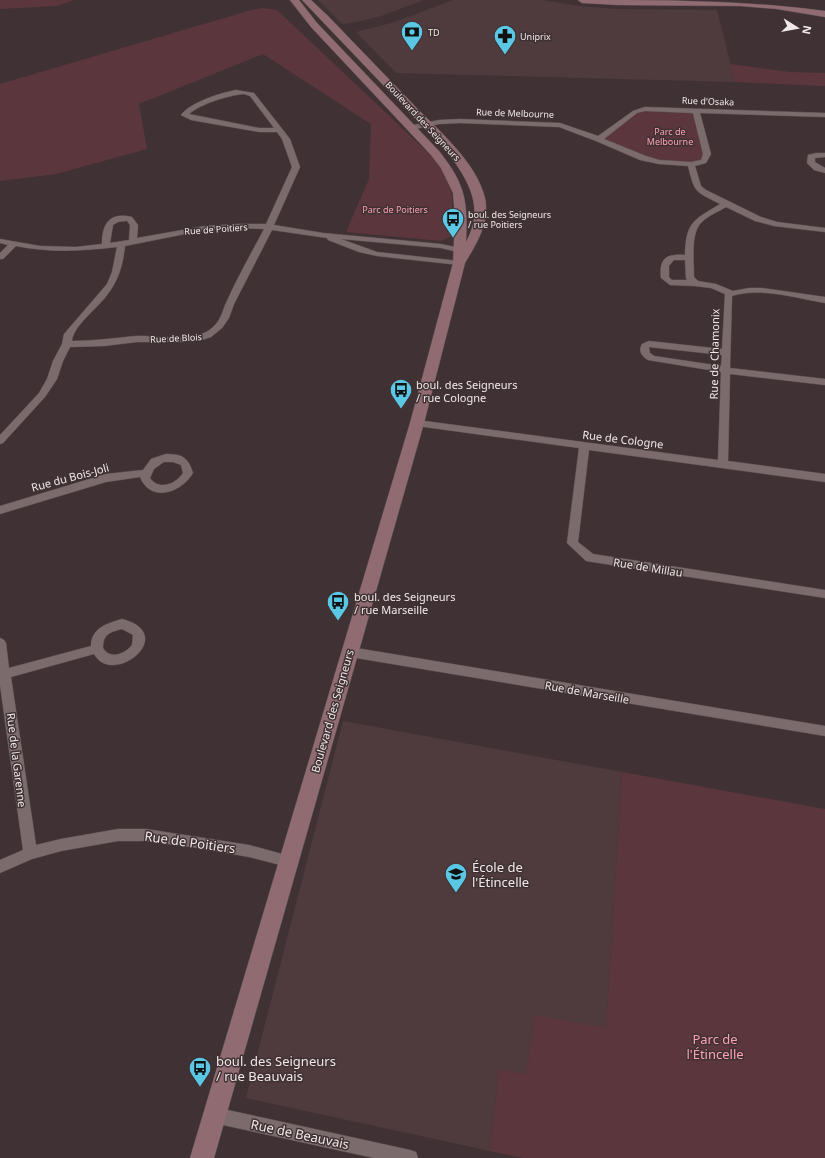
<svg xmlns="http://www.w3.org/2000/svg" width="825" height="1158" font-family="'Noto Sans',sans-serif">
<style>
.built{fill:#4f3b3e}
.green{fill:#5c363d}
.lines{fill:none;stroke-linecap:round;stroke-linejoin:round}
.street-casing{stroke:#5b5051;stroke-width:1}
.secondary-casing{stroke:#5b5051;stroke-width:1}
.street{fill:#7b6b6d;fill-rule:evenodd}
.secondary{fill:#906c72;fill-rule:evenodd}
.labels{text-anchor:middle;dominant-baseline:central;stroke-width:3;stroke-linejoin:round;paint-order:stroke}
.far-poi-label{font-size:9px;fill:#f1e8e9;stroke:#403234;text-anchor:start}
.far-street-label{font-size:9px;fill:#f1e8e9;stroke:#403234}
.far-park-label{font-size:9px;fill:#fda0b1;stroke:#403234}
.street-label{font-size:11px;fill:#f1e8e9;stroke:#403234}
.poi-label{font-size:11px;fill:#f1e8e9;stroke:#403234;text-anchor:start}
.near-street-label{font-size:13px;fill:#f1e8e9;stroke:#403234}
.near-poi-label{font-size:13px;fill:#f1e8e9;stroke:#403234;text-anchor:start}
.near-park-label{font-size:13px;fill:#fda0b1;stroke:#403234}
</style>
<rect width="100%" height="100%" fill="#403234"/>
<path class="built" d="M318,0h106l-43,16 -19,5 -20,3z
M453,0h89l37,6 37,3 101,1 18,72 -339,-9 -40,-41 39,-10z
M343,721l279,51 -16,257 -71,-13 -9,58 -27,-5 -9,82 -244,-53z"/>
<path class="green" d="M0,0h74l-17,6 -57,3z
M262,8l15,2 162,153 11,25 2,10v38l-11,5 -95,-9 23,-53 2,-55 -108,-70 -124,50 8,45 -91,25 -56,7v-97l248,-73z
M730,64l60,8 35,1v13l-90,-4z
M645,109l51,2 11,43 -6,10 -42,-2 -60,-23 36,-27z
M622,772l203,37v349h-302l-33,-7 9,-82 27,5 9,-59 71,13z"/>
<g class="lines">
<g class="street-casing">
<path id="street" d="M236,90l18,3 36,46 10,28 -26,58 49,8 118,11 28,6 1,2 -4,2 -25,-6 -100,-9 36,13 82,9 4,2 -4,2 -82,-9 -18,-4 -31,-12 -1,-2 -55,-8 -38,74 -5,14 -7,10 -11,9 -9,3 -18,2h-47l-33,4 -34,1 -7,14 -6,18 -12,18 -42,46 -3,1v-9l39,-42 8,-14 6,-18 9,-17 2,-10 43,-50 5,-12 5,-25c-36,4 -65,6 -101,-1l-13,13h-3v-6l8,-8 -8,-2v-4l40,7 36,1 26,-3c0,-21 8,-32 30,-27l6,8 -1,13 68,-12 33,-2h28l26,-57 -10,-28 -5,-7h-18l-68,-12 -10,-5c10,-13 39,-22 55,-25zM244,94l6,2 24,32h-15l-70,-14c11,-10 40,-19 55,-20zM127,221l3,4 -1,15 -19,3 3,-18 5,-3zM238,228l26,1c-13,25 -27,49 -38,74 -4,9 -5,17 -13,24 -17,17 -55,8 -77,9 -22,2 -42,5 -64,5 1,-15 26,-33 35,-46 12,-15 16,-31 18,-49l80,-16z
M645,107l180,6v4l-125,-4 11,41 -5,9 -11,3 6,20 5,4 55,27 16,5 48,6v4l-51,-6 -19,-5 -29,-14c-8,5 -17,8 -24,15 -12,10 -8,41 -8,55l4,4 18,3 17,7 16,-3h13l63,9v6c-29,-5 -64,-16 -93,-7l-2,72 95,11v6l-95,-11 -2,87 97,13v8l-236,-32 -11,92 15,12 232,36v8l-239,-37 -19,-18 12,-95 -162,-22 -5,-3 5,-3 301,40 3,-88 -73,-12c-6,-3 -10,-9 -6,-16l7,-3 73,8 3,-55 -14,-6 -16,-2 -25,-1 -9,-7c-2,-21 6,-24 24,-23 1,-34 9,-35 35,-51 -25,-13 -25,-10 -32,-38l-29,-2 -19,-4 -44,-19 -37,-14 -99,-4 -21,1 -28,6 -4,-2 1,-2 31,-6 21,-1 100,4 38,13 35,-25zM645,111l48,2 10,41 -2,6 -10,2 -32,-2 -13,-4 -42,-17 33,-26zM674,260h11l1,18 1,2h-15l-3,-3v-11zM649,347l73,8 -1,11 -67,-10 -4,-3z
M817,153h8v4l-10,1v4l10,6v5l-11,-3 -7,-7 1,-8z
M166,454c16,0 22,3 27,19 -11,19 -42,31 -53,4l-34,5 -106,32v-8l106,-32 37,-4 8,-11zM164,462h9l8,3 2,8c-7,11 -24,18 -33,5l4,-9z
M122,619c58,15 -9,69 -28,35l-83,23 25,168 25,-6 57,-10h28l103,16 44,12 2,4 -2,4 -5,2 -39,-10 -51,-9 -52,-7h-28l-57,10 -29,8 -32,14v-13l23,-10 -23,-165v-47l4,2 2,3 3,25 82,-22c0,-18 17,-23 31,-27zM122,629l11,6 -1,10c-7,9 -22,15 -29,3 0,-14 7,-16 19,-19z
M350,647l475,79v10l-475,-79 -4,-2 -2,-3 2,-3z
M214,1107l196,43 6,2 2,6h-44l-160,-35 -5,-3 -3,-5 3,-5z"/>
</g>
<g class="secondary-casing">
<path id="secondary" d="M290,0h9l18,23 122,128c26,33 29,49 27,91 19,-34 3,-61 -18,-89l-146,-153h9l17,16c27,28 54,56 81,84 25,27 67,60 76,98 5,24 -8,45 -20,65l-41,160 -210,735h-24l220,-735 43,-160 2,-45 -2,-25 -12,-25 -10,-13 -120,-128z
M578,0c82,0 165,0 247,11v6l-48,-8 -37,-3 -122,-1 -36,-2z"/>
</g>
<use href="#street" class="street"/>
<use href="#secondary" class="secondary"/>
</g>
<defs>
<g id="bank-pin" transform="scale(1.15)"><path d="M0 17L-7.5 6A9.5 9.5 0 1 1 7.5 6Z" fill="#5ac8e5" stroke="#403234"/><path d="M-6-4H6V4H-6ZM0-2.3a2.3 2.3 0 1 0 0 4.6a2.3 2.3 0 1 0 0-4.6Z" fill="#111"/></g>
<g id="pharmacy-pin" transform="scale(1.15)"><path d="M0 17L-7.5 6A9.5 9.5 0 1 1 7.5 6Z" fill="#5ac8e5" stroke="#403234"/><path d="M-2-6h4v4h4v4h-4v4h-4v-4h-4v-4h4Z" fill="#111"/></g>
<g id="bus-pin" transform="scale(1.15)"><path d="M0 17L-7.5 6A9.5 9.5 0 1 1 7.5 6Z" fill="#5ac8e5" stroke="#403234"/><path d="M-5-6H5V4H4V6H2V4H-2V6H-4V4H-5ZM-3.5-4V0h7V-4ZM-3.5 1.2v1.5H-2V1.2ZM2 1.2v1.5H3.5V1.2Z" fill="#111"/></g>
<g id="school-pin" transform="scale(1.15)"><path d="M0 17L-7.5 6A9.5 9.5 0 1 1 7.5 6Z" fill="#5ac8e5" stroke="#403234"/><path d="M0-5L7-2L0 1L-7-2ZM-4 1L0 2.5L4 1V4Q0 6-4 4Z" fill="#111"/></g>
</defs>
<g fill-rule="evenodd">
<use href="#bank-pin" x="412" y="32"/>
<use href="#pharmacy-pin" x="505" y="36"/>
<use href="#bus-pin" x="453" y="219"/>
<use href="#bus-pin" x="401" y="390"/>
<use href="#bus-pin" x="338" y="602"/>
<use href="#school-pin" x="456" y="874"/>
<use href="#bus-pin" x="200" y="1068"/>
</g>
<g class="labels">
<g class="far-poi-label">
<text x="428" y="32">TD</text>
<text x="520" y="36">Uniprix</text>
<text x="468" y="214">boul. des Seigneurs<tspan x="468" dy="10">/ rue Poitiers</tspan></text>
</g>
<g class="far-street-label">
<text transform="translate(708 101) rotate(2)">Rue d'Osaka</text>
<text transform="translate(515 113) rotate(2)">Rue de Melbourne</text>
<text transform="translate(423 121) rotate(47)">Boulevard des Seigneurs</text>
<text transform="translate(216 229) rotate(-4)">Rue de Poitiers</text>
<text transform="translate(176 338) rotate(-3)">Rue de Blois</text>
</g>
<g class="far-park-label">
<text x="670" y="131">Parc de<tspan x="670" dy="10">Melbourne</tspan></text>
<text x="395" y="209">Parc de Poitiers</text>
</g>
<g class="street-label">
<text transform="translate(714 354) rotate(-89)">Rue de Chamonix</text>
<text transform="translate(623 439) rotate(7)">Rue de Cologne</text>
<text transform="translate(70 477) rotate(-15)">Rue du Bois-Joli</text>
<text transform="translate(648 567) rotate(9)">Rue de Millau</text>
<text transform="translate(587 692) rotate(10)">Rue de Marseille</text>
<text transform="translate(332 711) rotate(-74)">Boulevard des Seigneurs</text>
<text transform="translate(17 760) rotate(83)">Rue de la Garenne</text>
</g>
<g class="poi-label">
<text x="416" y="384">boul. des Seigneurs<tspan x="416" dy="13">/ rue Cologne</tspan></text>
<text x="354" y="596">boul. des Seigneurs<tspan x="354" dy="13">/ rue Marseille</tspan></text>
</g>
<g class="near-street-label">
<text transform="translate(190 842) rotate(8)">Rue de Poitiers</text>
<text transform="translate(300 1134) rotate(12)">Rue de Beauvais</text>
</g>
<g class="near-poi-label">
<text x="472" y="867">École de<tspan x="472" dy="15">l'Étincelle</tspan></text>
<text x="216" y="1061">boul. des Seigneurs<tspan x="216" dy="15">/ rue Beauvais</tspan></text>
</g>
<g class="near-park-label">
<text x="715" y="1039">Parc de<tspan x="715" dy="15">l'Étincelle</tspan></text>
</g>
</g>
<g transform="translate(797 28) rotate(101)" stroke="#403234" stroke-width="3" paint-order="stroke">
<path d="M0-3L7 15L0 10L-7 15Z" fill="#f1e8e9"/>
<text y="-6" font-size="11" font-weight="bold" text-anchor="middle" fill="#f1e8e9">N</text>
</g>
</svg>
